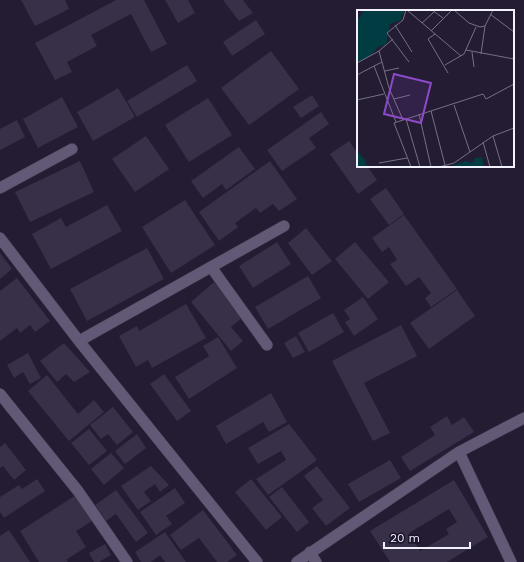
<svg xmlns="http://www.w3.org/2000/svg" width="524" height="562" font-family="'Work Sans',sans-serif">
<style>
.building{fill:#373048;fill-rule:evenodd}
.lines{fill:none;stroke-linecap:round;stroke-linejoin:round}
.minor-casing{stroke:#3b3548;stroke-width:12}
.minor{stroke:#615975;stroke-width:11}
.inset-road{fill:none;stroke:#777184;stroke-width:1}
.view{fill:#8d4ac8;fill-opacity:0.15;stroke:#8d4ac8;stroke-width:2}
.inset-edge{fill:none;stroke:#f4f1fe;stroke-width:2}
</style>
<rect width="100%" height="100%" fill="#231c33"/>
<path class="building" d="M21,0h44l4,9 -34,17z
M116,0h28l23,44 -16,8 -20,-38 -40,21 6,11 -30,16 5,10 -17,8 -20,-37z
M165,0h23l7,13 -17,10z
M223,0h20l10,13 -14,8z
M256,20l9,14 -33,22 -9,-14z
M271,51l28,38 -50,36 -28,-37z
M187,65l10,16 -60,36 -10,-16z
M118,88l17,29 -42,24 -16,-29z
M312,95l7,11 -18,12 -8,-11z
M62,97l16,30 -40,21 -15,-29z
M208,98l24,37 -43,27 -24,-37z
M321,112l8,12 -20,14 7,10 -34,23 -15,-21z
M17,120l8,17 -25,13v-21z
M146,136l23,33 -34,23 -23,-33z
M349,141l9,13v12h9l10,14 -19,14 -28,-40z
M239,147l16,22 -29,21 -4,-6 -19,14 -12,-17z
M80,161l14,31 -64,30 -15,-30z
M270,161l27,38 -18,12 -6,-7 -13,9 -4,-5 -21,15 3,4 -19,14 -20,-29z
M386,188l18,26 -15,11 -19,-26z
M185,200l30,45 -44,28 -29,-46z
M107,205l15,26 -71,38 -19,-35 29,-16 5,9z
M404,215l53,74 -26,18 -6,-9 6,-5 -12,-16 -13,9 -16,-22 7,-4 -8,-13 -7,5 -10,-14z
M306,228l26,33 -20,14 -24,-32z
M277,242l14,22 -38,24 -14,-22z
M355,242l34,40 -21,17 -33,-40z
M147,248l17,31 -77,42 -17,-32z
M0,253l12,16 -12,10z
M308,276l13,22 -53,31 -13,-22z
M17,278l33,43 -15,11 -5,-7 -10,8 -3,-5 -17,13v-50z
M214,282l29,35 -12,10 12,14 -12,10 -40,-49z
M457,290l18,26 -46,33 -19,-26z
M363,297l15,22 -24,17 -9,-14 5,-3 -6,-9z
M186,304l20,34 -54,30 -4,-8 -12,7 -17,-31 18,-10 2,5z
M333,313l11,19 -35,20 -11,-19z
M401,325l16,31 -53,27 26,50 -17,8 -41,-80z
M296,336l9,16 -12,6 -9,-15z
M218,337l19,31 -48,31 -14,-22 34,-21 -6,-10z
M64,343l26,29 -16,10 -8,-8 -9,8 -17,-21z
M28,353l13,25 -11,6 -7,-12 -9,6 -7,-13z
M164,374l27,37 -14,10 -27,-37z
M47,375l31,39 16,-14 10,12 -35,29 -41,-50z
M271,393l16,29 -18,10 -6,-10 -37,22 -10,-18z
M113,407l20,25 -16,13 -9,-11 -7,5 -11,-14z
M447,416l5,9 12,-8 10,15 -64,39 -9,-14 34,-22 -5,-8z
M289,424l28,36 -49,35 -12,-16 30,-19 -5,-9 -23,13 -10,-16z
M89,429l18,22 -18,14 -18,-22z
M137,434l9,14 -21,16 -10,-13z
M5,443l21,27 -12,10 -11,-14 -3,2v-21z
M111,453l13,15 -20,17 -13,-16z
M390,460l11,18 -42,24 -11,-18z
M151,466l18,19 -9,7 -5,-8 -11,8 7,9 -13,9 -17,-24z
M317,466l33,42 -24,18 -14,-18 11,-8 -19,-24z
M37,479l8,12 -41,27 -4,-6v-15l19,-12 3,4z
M251,479l31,38 -16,13 -31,-38z
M454,480l34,57 -41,25h-57l-20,-31zM449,509l8,13 -11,7 3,5 -29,17 -11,-18z
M282,487l27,35 -12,10 -28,-35z
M175,488l10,15 -19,13 6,8 -16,11 -16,-23z
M116,490l32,43 -12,9 -20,-28 -10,7 -11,-16z
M76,495l16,26 -16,10 10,16 -20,13 2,2h-29l-19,-31z
M203,510l34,45 -10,7h-10l-18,-24 -18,12 -11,-15z
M9,530l21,32h-30v-26z
M165,532l21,30h-21l-5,-7 -9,7h-10l-6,-10z
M105,544l6,11 -12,7h-5l-5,-9z"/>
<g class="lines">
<g class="minor-casing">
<path id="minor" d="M0,188l72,-39
M0,238l79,103 178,221
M211,267l56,78
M79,341l205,-115
M0,394l78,97 49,71
M459,452l52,110
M310,552l6,10
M297,562l162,-110 65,-34"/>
</g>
<use href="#minor" class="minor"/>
</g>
<g transform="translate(357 10)">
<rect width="157" height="157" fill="#231c33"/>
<path d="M7,0h40v4l-3,1v5l-11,4 -4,21 -8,2 -9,10 -12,5v-41zM0,141l8,9 2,7h-10zM125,147l2,10h-36l18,-6 6,2 3,-5z" fill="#003c42"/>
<path class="inset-road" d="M49,0l-3,10 -16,13 22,29M50,0l54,46M75,0l11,8M97,0l15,13 11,4 5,-1 8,-16M133,4l24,18M65,13l12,-11M38,15l17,27M74,21l21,-21M78,24l-7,5 20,34M109,40l48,9M22,41l10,37 14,32M115,42l2,15M124,44l4,-28M25,52l-8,4 22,56M0,53l22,-12 14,-12M88,55l19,-11 12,-27M28,61l14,-3M0,65l17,-9M37,89l16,-4M0,90l27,-6M97,95l16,47M74,101l14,54M62,104l12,53M49,109l14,48M136,126l9,31M126,132l7,25M22,153l28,-5M54,157l-17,-44 89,-29 3,5 28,-15M82,157l15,-4 39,-27 21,-8"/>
<path class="view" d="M37,64l37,9 -10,40 -37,-9z"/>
<rect width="157" height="157" class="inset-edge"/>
</g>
<path d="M384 542v6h86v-6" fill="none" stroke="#f4f1fe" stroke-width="2"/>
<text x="390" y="542" font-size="12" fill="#f4f1fe" stroke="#1a1329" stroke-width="3" paint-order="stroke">20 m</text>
</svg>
